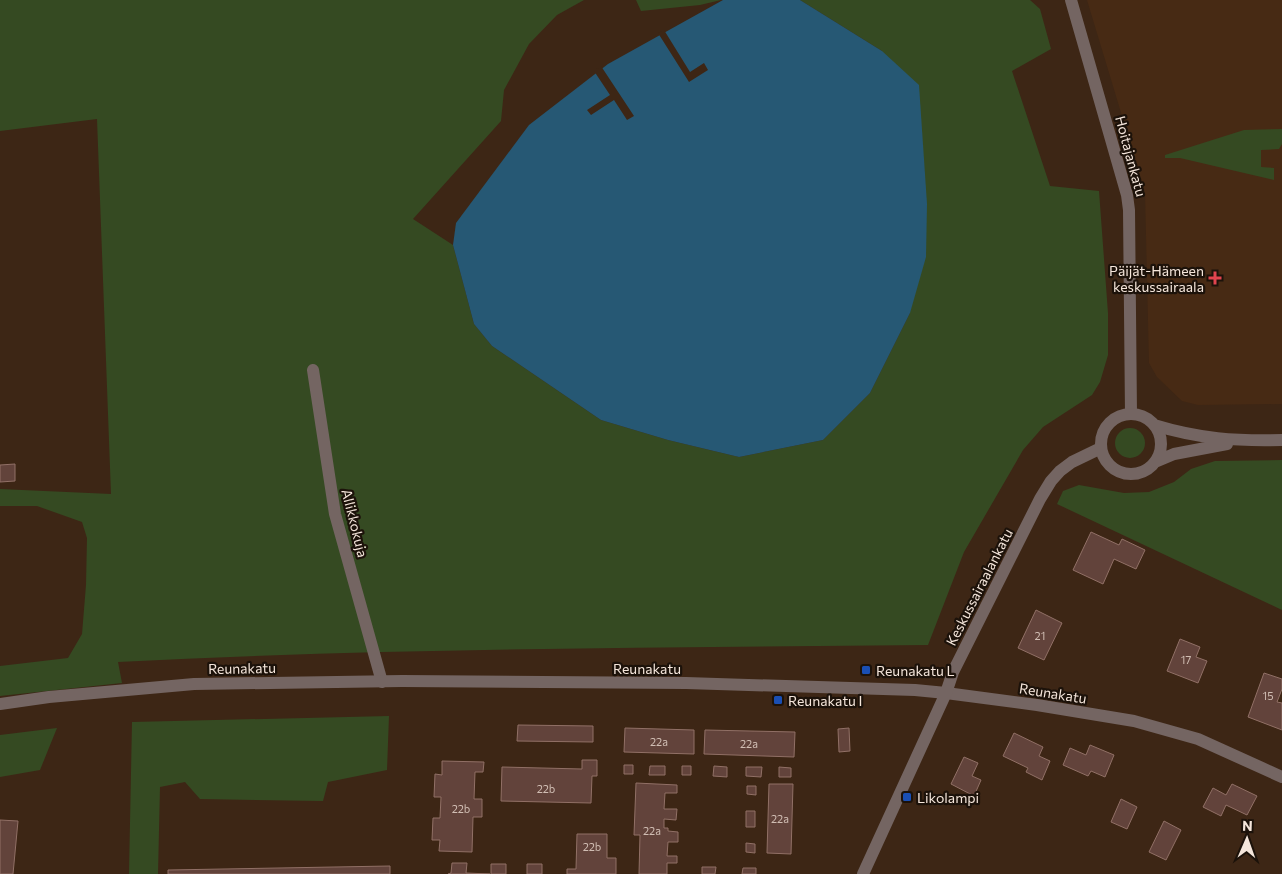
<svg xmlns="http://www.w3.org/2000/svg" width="1282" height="874" font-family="Commissioner,sans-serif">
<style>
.built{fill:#472a14}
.green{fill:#354a22}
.water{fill:#265874}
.pier{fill:#3d2615}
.building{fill:#62433b;stroke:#917066}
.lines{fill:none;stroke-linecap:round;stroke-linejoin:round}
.minor{stroke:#746562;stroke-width:12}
.tertiary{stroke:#746562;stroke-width:12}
.health-dot{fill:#e0444e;stroke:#1c120a;stroke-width:2}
.transit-dot{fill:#1a4fb4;stroke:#1c120a;stroke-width:2}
.labels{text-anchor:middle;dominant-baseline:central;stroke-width:4.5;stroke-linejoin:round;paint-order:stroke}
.number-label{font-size:11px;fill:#d0bdb3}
.street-label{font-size:14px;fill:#f5e6db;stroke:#1c120a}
.poi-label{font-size:14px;fill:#f5e6db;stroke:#1c120a;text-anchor:start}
</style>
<rect width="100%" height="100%" fill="#3d2615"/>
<path class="built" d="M1087,0h195v404l-84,1 -16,-4 -25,-24 -8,-14 -4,-171z"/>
<path class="green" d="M0,0h584l-27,15 -28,29 -25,46 -3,31 -88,98 40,26 21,79 18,22 109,74 67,20 71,17 84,-17 47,-47 40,-80 -28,-262 -82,-51h230l10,9 11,40 -39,22 38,115 49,5 9,122v42l-8,27 -8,13 -49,32 -20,23 -59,102 -36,93c-270,3 -540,3 -810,17l4,21 -122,13v-30l68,-8 14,-24 4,-49 1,-47 -5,-16 -45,-16h-37v-17l111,5 -14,-375 -97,12z
M636,0h85l-21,5 -59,6z
M1282,129v15l-3,5 -18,1v17l13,1v12l-94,-22h-15v-3l79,-25z
M1115 443a15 15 0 1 1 30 0a15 15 0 1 1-30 0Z
M1282,460v150l-225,-106 6,-13 16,-6 45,8 25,-1 25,-10 17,-13 24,-8z
M389,716l-2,54 -59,12 -5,19 -123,-2 -15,-17 -25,5 -2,87h-29l3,-152z
M57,728l-17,42 -40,7v-42z"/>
<path class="water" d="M723,0h77l82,51 37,34 8,119 -1,53 -16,56 -40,80 -47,47 -84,17 -71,-17 -67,-20 -109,-74 -18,-22 -21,-79 3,-22 73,-98 79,-61z"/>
<path class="pier" d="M664,30l26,42 14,-9 4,7 -19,12 -31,-49z
M601,66l33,50 -7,4 -13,-20 -23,15 -4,-5 23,-15 -16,-24z"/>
<path class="building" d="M15,464v17l-15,1v-17z
M1091,532l28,13 3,-6 23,11 -9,19 -22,-10 -11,25 -30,-14z
M1036,610l26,13 -18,37 -26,-12z
M1180,639l20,8 -4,10 11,4 -9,22 -31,-12z
M1264,673l18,6v10l-5,13 5,1v27l-34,-13z
M518,725l75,1v16l-76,-1z
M625,728l69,2v24l-70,-2z
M849,728l1,23 -11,1 -1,-23z
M705,730l90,2 -1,25 -90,-3z
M1014,733l29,14 -4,9 11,5 -8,19 -16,-8 2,-4 -25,-12z
M1090,745l24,10 -9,22 -14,-6 -3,5 -25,-11 7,-17 16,7z
M964,757l14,6 -6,13 9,4 -7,16 -23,-12z
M582,760h15v16h-5l-1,27 -90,-2 1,-34 80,2z
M442,761l42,1 -1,10h-8l-1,27h8v18h-9l-1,35 -33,-1 1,-11h-8l1,-22h7l1,-21h-7l1,-23 7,1z
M624,765h9v9h-9z
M650,766h15v9h-16z
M682,766h9v9h-9z
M714,766l13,1v10l-14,-1z
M746,767h16l-1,10 -15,-1z
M779,767l12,1v9h-12z
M636,783l41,2v8h-12l-1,16h13l-1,11 -12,-1v9h4v3l10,1v10h-10l-1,14h10v7h-10v11h-28l1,-39h-6z
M769,784h24l-2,70 -24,-1z
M1232,784l25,12 -10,19 -21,-10 -5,11 -18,-9 10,-19 13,7z
M747,786h9v9l-9,-1z
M1121,799l16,8 -10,22 -16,-7z
M746,811h9v16h-9z
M0,820l18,1 -5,53h-13z
M1164,821l17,9 -15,30 -17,-8z
M577,834h30v24h9v16h-49v-5h9z
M746,843l9,1v9l-9,-1z
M452,863h15l-1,10 24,1h-42l3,-1z
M491,864h15v10h-15z
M527,864h15v10h-15z
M390,866v8h-222v-4z
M702,867h14l-1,7h-13z
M743,868h13v6h-14z"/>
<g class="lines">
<path class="minor" d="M1071,0l56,195 2,15 2,204
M313,370l22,144 47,168
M946,693l91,12 97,16 64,18 84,38"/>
<path class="tertiary" d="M1101 444a30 30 0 1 1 60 0a30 30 0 1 1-60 0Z
M1154,425c46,14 81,16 128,15
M1155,462l19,-8 53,-10
M0,704l49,-7 145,-13 208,-3 284,2 229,7 31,3
M863,874l83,-181 7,-21 87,-173 11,-18 9,-10 12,-9 29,-14"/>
</g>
<path class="health-dot" d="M1212.5 270.5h5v5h5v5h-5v5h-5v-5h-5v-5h5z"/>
<g class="transit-dot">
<rect x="861" y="665" width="10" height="10" rx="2.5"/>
<rect x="773" y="695" width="10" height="10" rx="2.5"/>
<rect x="902" y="792" width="10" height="10" rx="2.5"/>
</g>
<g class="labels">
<g class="number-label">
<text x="1040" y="635">21</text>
<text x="1186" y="659">17</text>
<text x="1268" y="695">15</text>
<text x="659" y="741">22a</text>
<text x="749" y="743">22a</text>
<text x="546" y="788">22b</text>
<text x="461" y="808">22b</text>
<text x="780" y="818">22a</text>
<text x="652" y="830">22a</text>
<text x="592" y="846">22b</text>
</g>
<g class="street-label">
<text transform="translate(1131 156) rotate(75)">Hoitajankatu</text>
<text transform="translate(355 523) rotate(76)">Allikkokuja</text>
<text transform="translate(979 587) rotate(-63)">Keskussairaalankatu</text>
<text transform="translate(242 668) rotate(-1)">Reunakatu</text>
<text x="647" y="668">Reunakatu</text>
<text transform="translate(1053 693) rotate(9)">Reunakatu</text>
</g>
<g class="poi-label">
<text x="1204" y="270" text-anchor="end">Päijät-Hämeen<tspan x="1204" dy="16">keskussairaala</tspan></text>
<text x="876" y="670">Reunakatu L</text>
<text x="788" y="700">Reunakatu I</text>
<text x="917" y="797">Likolampi</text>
</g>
</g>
<g transform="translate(1247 839) rotate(2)" stroke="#1c120a" stroke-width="4" paint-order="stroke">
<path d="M0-4L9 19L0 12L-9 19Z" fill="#f5e6db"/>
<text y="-8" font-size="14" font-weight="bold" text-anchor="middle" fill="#f5e6db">N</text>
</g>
</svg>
